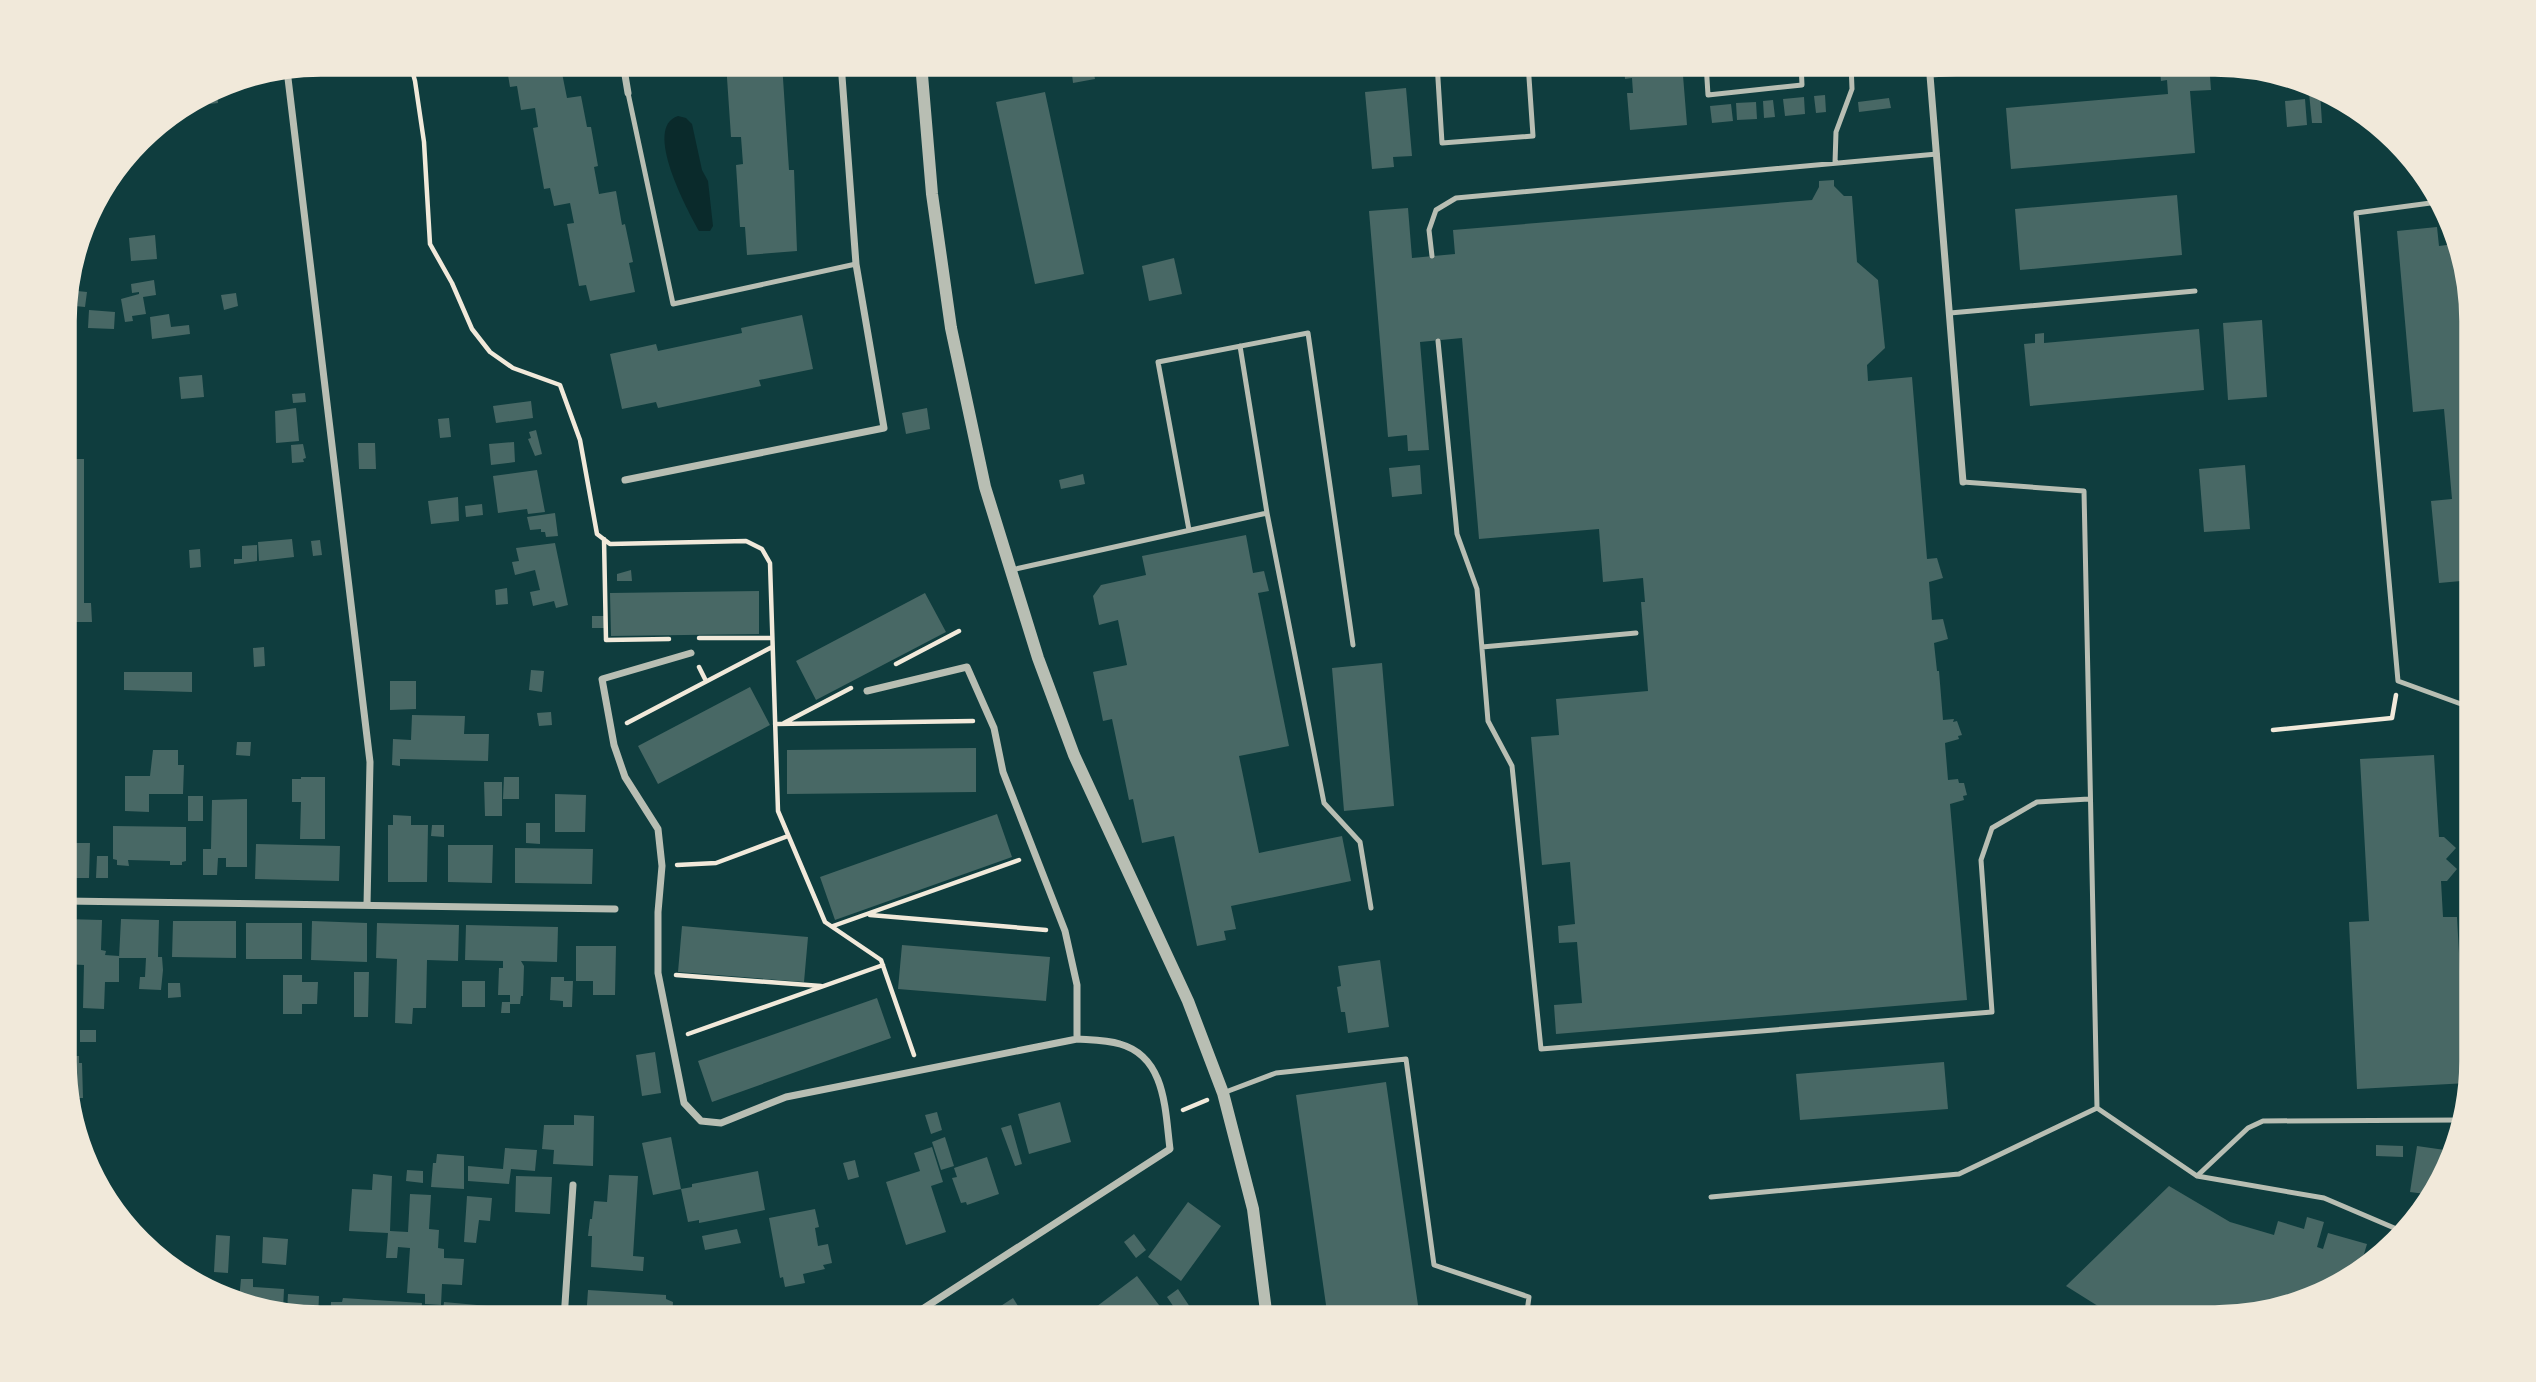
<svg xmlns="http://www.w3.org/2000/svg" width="2536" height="1382" font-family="'Public Sans',sans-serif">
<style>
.water{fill:#0a2a2b}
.building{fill:#486865}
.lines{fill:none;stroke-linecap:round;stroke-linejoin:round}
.path{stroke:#f1e9da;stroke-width:4.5}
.service{stroke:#b8beb3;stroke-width:5}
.minor{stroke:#b8beb3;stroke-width:7}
.tertiary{stroke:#b8beb3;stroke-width:12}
.rim{fill:none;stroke:#f1e9da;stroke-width:3.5}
</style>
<rect width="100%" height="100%" fill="#0f3d3e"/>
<path class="water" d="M678,116l8,2 6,6 10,46 6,11 5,45 -3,5h-11c-11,-20 -57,-104 -21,-115z"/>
<path class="building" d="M506,63h54l7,35 14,-2 6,31h4l7,39 -4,1 5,27 17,-3 6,34 3,-1 8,38 -4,1 6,29 -45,9 -4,-16 -7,1 -12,-62 7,-1 -4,-20 -16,3 -4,-18 -6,1 -11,-61 5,-1 -3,-19 -14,2 -4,-24 -7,1z
M726,63h56l7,107h5l3,81 -50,4 -2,-28h-5l-4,-62 7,-1 -2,-27h-10z
M1624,63h58l5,62 -57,5 -3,-37h6l-1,-15 -7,1z
M2165,63h44l2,27 -21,1 5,62 -184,16 -5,-61 162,-14 -1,-14 -6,1 -1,-10 6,-1z
M1092,64l3,15 -22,4 -1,-9 4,-8z
M1406,88l6,68 -19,1 1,10 -22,2 -7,-77z
M217,92l1,11 -16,2 -1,-9z
M1045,92l39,182 -49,10 -39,-182z
M2320,92l2,31h-10l-3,-30z
M1825,95l1,17 -10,1 -2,-17z
M1804,97l1,17 -20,2 -2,-17z
M1889,98l2,10 -32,4 -1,-10z
M2305,99l2,26 -20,2 -2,-26z
M1773,100l2,17 -11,1 -1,-17z
M1756,102l1,17 -20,1 -1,-17z
M1731,104l2,17 -21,2 -2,-17z
M1834,180v6l10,10h8l5,66 21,18 7,68 -18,17 1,16 44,-4 15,182 10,-1 6,20 -14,4 3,38 11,-1 5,20 -14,4 3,28h2l4,49 11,-1 -1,3 4,-1 5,14 -4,1 1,3 -14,4 3,37 10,-1 1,4h5l3,12 -4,1 1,4 -14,4 17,196 -411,34 -2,-29 28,-2 -5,-61 -18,1 -1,-17 17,-2 -5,-62 -28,3 -11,-128 28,-2 -3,-36 92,-8 -7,-89h4l-2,-24 -40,4 -4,-53 -120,10 -17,-201 -42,4 9,108 -21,1 -1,-16 -19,2 -19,-226 39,-3 4,50 43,-4 -2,-24 359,-30 7,-13v-6z
M2177,195l5,60 -162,15 -5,-61z
M2437,227l2,19 15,-2 17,44 1,292 -33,3 -8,-82 21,-2 -8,-90 -31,3 -16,-181z
M155,235l2,24 -26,2 -2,-23z
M1174,258l8,36 -33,7 -7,-35z
M154,280l2,15 -13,2 3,17 -14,2 1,5 -8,1 -4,-23 18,-5v-2l-7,1 -1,-9z
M68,290l19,2 -2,15 -21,-2z
M236,293l2,13 -14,4 -3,-15z
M89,310l26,2 -1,17 -26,-1z
M169,314l2,13 18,-2 1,9 -38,5 -2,-22z
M802,315l11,54 -54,11 2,6 -103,22 -2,-6 -34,7 -12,-55 46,-10 2,7 84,-18 -1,-5z
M2262,320l5,77 -39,3 -5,-77z
M64,328h12v66h-12z
M2199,329l5,61 -174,16 -6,-62 11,-1v-9l9,-1v10z
M202,375l2,22 -23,2 -2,-22z
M305,393l1,9 -13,1 -1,-9z
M531,401l2,17 -37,5 -3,-17z
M296,408l3,33 -23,2 -1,-32z
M927,408l3,21 -24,5 -4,-21z
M449,418l2,19 -11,1 -2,-19z
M536,430l6,24 -7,2 -7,-17 3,-1 -2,-6z
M514,442l1,20 -24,3 -2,-21z
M358,443h17l1,26h-17z
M303,444l3,14 -3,1 1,3 -12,1 -1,-18z
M64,459h20v144h7l1,19h-28z
M1420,465l2,29 -30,3 -3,-29z
M2245,465l5,64 -46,3 -5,-63z
M537,470l8,42 -17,2 -1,-5 -29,4 -5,-37z
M1083,474l2,10 -24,5 -2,-9z
M458,497l1,24 -28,3 -3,-23z
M482,504l1,11 -17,2 -1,-11z
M555,513l3,23 -12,1 -1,-5h-4v-3l-11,1 -3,-13z
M1246,535l7,38 11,-2 5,20 -11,2 31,153 -50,10 20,97 83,-17 9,45 -120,25 5,23 -12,2 2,9 -29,6 -23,-110 -32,7 -9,-44 -4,1 -17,-81 -9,2 -10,-49 34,-7 -9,-45 -19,5 -6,-29 8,-11 45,-10 -4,-19z
M292,539l2,18 -35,4 -1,-19z
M320,540l2,15 -9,1 -2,-15z
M555,543l13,62 -12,3 -2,-7 -21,5 -3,-14 10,-2 -5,-20 -20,5 -3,-13 7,-1 -3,-13z
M257,545v16l-23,3v-5h8v-13z
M200,549l1,18 -11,1 -1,-18z
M631,570l1,11h-15v-7z
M507,588l1,16 -12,1 -1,-15z
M759,591v43l-148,2 -1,-43z
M925,593l21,39 -130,68 -20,-39z
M592,616h13v12h-13z
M264,647l1,19 -11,1 -1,-19z
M1382,663l12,143 -50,5 -12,-143z
M531,670l13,1 -2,21 -13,-2z
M124,672h68v20l-68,-2z
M390,681h26v28l-26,1z
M750,687l20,38 -112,59 -20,-38z
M551,712l1,13 -13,1 -2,-13z
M412,715l53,1 -1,18h25l-1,27 -88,-2v7l-8,-1 1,-26 18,1z
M237,742h14l-1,14 -14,-1z
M976,748v44l-189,2v-44z
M153,750h25v15h6l-1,29h-34v18l-24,-1v-35h25z
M2434,755l5,82h5l12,11 -10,11 11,10 -10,12h-6l2,36h14l5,90h11v54l-5,22 -111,6 -8,-167 20,-1 -9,-162z
M301,777h24v62h-25l1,-37h-9v-23h9z
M504,777h15v22h-16z
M484,782h18v34h-17z
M555,794l31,1 -1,37h-30z
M188,796h15v25h-15z
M247,799v68h-21v-9h-8l-1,17h-14v-26h8l1,-49z
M997,814l15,43 -177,63 -15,-43z
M393,815l18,1v9h17l-1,57h-39v-57h5z
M526,823h14v21l-14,-1z
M432,825h12v12l-13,-1z
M113,826l73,1v34l-4,1v3h-12v-4l-42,-1 1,6 -12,-1v-5l-4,-1z
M65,843h25l-1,35h-24z
M256,844l84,2 -1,35 -84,-2z
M448,845h45l-1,38 -44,-1z
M515,848l78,1 -1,35 -77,-1z
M97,856h11v22h-12z
M65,919l37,1 -1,30 5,1 -1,4 14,1v26h-14l-1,27 -21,-1 1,-43 -19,-1z
M121,919l38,1 -1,37h4l1,13 -2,20 -22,-1 1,-12h5l1,-19h-27z
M173,921h63v37l-64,-1z
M312,921l55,2v39l-56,-2z
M246,923h56v36h-56z
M377,923l82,2 -1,36 -31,-1 -1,48h-13l-1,16 -17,-1 2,-64 -21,-1z
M466,925l92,2 -1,35 -36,-1 3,5 -1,30h-2l-1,8h-10v9h-9l1,-11h8v-7h-12l1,-27h4v-7l-38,-1z
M682,926l126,11 -4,45 -126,-10z
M902,945l148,12 -4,44 -148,-12z
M576,946h40l-1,49h-22v-14h-17z
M1380,960l9,67 -41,6 -3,-21h-4l-4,-25 4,-1 -3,-20z
M65,972h5l-2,36h3l-1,26h-5z
M354,972h15l-1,45h-14z
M283,975h19v7h16l-1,22h-15v10h-19z
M551,977h13v4h9l-1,26h-9v-6l-13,-1z
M462,981h23v26h-23z
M168,983h12l1,14 -13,1z
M877,998l14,40 -179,64 -14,-41z
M80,1030h16v12h-16z
M655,1052l6,41 -19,3 -6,-41z
M65,1056h14v7h3l1,35h-16z
M1944,1062l4,47 -148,11 -4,-46z
M1386,1082l34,237h-92l-32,-224z
M1060,1102l11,40 -42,12 -11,-40z
M937,1112l5,18 -11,4 -6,-19z
M574,1115l20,1 -1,50 -40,-2 1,-14 -12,-1 2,-24h30z
M1011,1125l11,39 -7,2 -14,-38z
M671,1137l10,52 -28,6 -11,-52z
M945,1137l9,29 -13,4 -9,-28z
M2376,1145l27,1v11l-27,-1z
M2417,1146l35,5 -6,24 -13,20 -23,-3z
M932,1147l11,35 -12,4 15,46 -40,13 -20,-63 34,-11 -6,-18z
M505,1148l32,2 -2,21 -24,-2 -2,15 -41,-3v-15l35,3z
M437,1154l27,2v33l-33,-2 2,-24h3z
M987,1157l12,37 -32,11 -1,-3 -5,1 -9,-25 5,-1 -3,-9z
M855,1160l4,17 -11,3 -5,-17z
M407,1170l16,1v12l-17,-2z
M758,1171l7,39 -66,13v-3l-11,2 -7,-33 11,-2v-3z
M373,1174l19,2 -2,55 18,1 2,-38 21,1 -2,34 10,1 -1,18 6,1v9l20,1 -2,26 -20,-1 -1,21 -16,-1v-10l-18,-1 3,-45 -12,-1 -1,11h-11l2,-25 -39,-2 3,-42 20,1z
M609,1175l29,1 -5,80 11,1 -1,14 -52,-4 1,-31h-4l2,-17h2l2,-18 13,1z
M516,1176l36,1 -2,37 -35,-2z
M2169,1186l61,36 44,13 4,-14 26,8 3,-12 17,5 -7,25 6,2 5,-16 39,11 -5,17 10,3 -14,12 -61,29 -66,13h-114l-51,-32z
M467,1196l25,2 -2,23 -11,-1 -3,23 -12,-1z
M1188,1202l33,24 -40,55 -33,-24z
M815,1209l4,18 -4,1 3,18 10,-2 4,19 -9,2 2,4 -22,5 2,9 -20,4 -2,-10 -3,1 -11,-60z
M737,1229l4,14 -36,7 -3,-14z
M1134,1234l12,16 -10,8 -12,-16z
M216,1235l14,1 -2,37 -14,-1z
M263,1237l25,2 -2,26 -24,-2z
M1137,1276l28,37 -8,6 -3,-4 -2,4h-54l-6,-9z
M241,1279h12v8l31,2 -1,21 -44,-10z
M1178,1289l18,27 -5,3h-9l-15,-22z
M588,1290l78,5v4l7,3 -1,17h-86z
M288,1294l31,2 -1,22 -31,-7z
M343,1298l79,5 -1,16h-91l1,-17h11z
M1013,1298l13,21h-36l-3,-4z
M444,1302l76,7 -1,10h-77z
M1682,1308l1,11h-34v-10z"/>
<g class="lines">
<path class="path" d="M410,63l5,18 9,61 6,102 22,39 20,46 18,23 23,16 47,17 20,55 17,94 13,10 136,-3 16,8 8,14 8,248 47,111 56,38 33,95
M604,539l2,101 63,-1
M699,638h73
M896,664l63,-33
M699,667l7,14
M627,723l145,-76
M784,723l67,-35
M775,724l198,-3
M2273,730l119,-12 4,-23
M677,865l39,-2 72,-27
M870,915l176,15
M833,926l186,-66
M676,975l145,11
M688,1034l195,-69
M1183,1110l24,-10"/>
<path class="service" d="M1437,63l5,80 91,-7 -5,-73
M1706,63l2,32 94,-10 -1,-22
M1930,75l211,-12
M628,93l45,211 183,-40
M1835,163l1,-31 16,-43 -1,-26
M2438,202l-82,11 42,468 74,27
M1432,256l-3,-26 7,-20 20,-12 481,-44
M1950,313l245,-22
M1438,341l19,193 20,55 11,132 24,45 29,283 451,-37 -11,-152 11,-32 45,-26 52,-3
M1240,346l27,167
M1963,482l121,9 13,617
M1189,530l-31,-168 150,-29 45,312
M1011,570l256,-57 57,290 36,39 11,66
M1482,647l154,-14
M1223,1093l53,-20 130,-14 28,206 95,32 -3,22
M2197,1176l127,22 82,35
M1711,1197l248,-23 138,-66 100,68 51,-48 15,-7 196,-1"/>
<path class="minor" d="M623,63l5,30
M1929,63l34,419
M287,70l83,692 -3,143
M625,480l259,-52 -28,-164 -15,-201
M691,653l-89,26 12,66 11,32 33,52 4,37 -4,46v61l26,130 17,18 20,2 65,-26 291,-58c14,1 30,1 43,5 46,13 45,66 50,105l-263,170
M867,691l100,-24 27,61 9,44 62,159 12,54v54
M65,901l550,8
M564,1319l9,-134"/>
<path class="tertiary" d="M921,63l11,131 19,134 34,159 53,171 36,97 114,246 35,92 30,116 14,110"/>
</g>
<path d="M0 0H2536V1382H0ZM321 75H2215A246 246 0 0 1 2461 321V1061A246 246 0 0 1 2215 1307H321A246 246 0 0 1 75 1061V321A246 246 0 0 1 321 75Z" fill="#f1e9da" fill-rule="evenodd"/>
<path class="rim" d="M321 75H2215A246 246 0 0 1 2461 321V1061A246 246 0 0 1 2215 1307H321A246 246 0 0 1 75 1061V321A246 246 0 0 1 321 75Z"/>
</svg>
